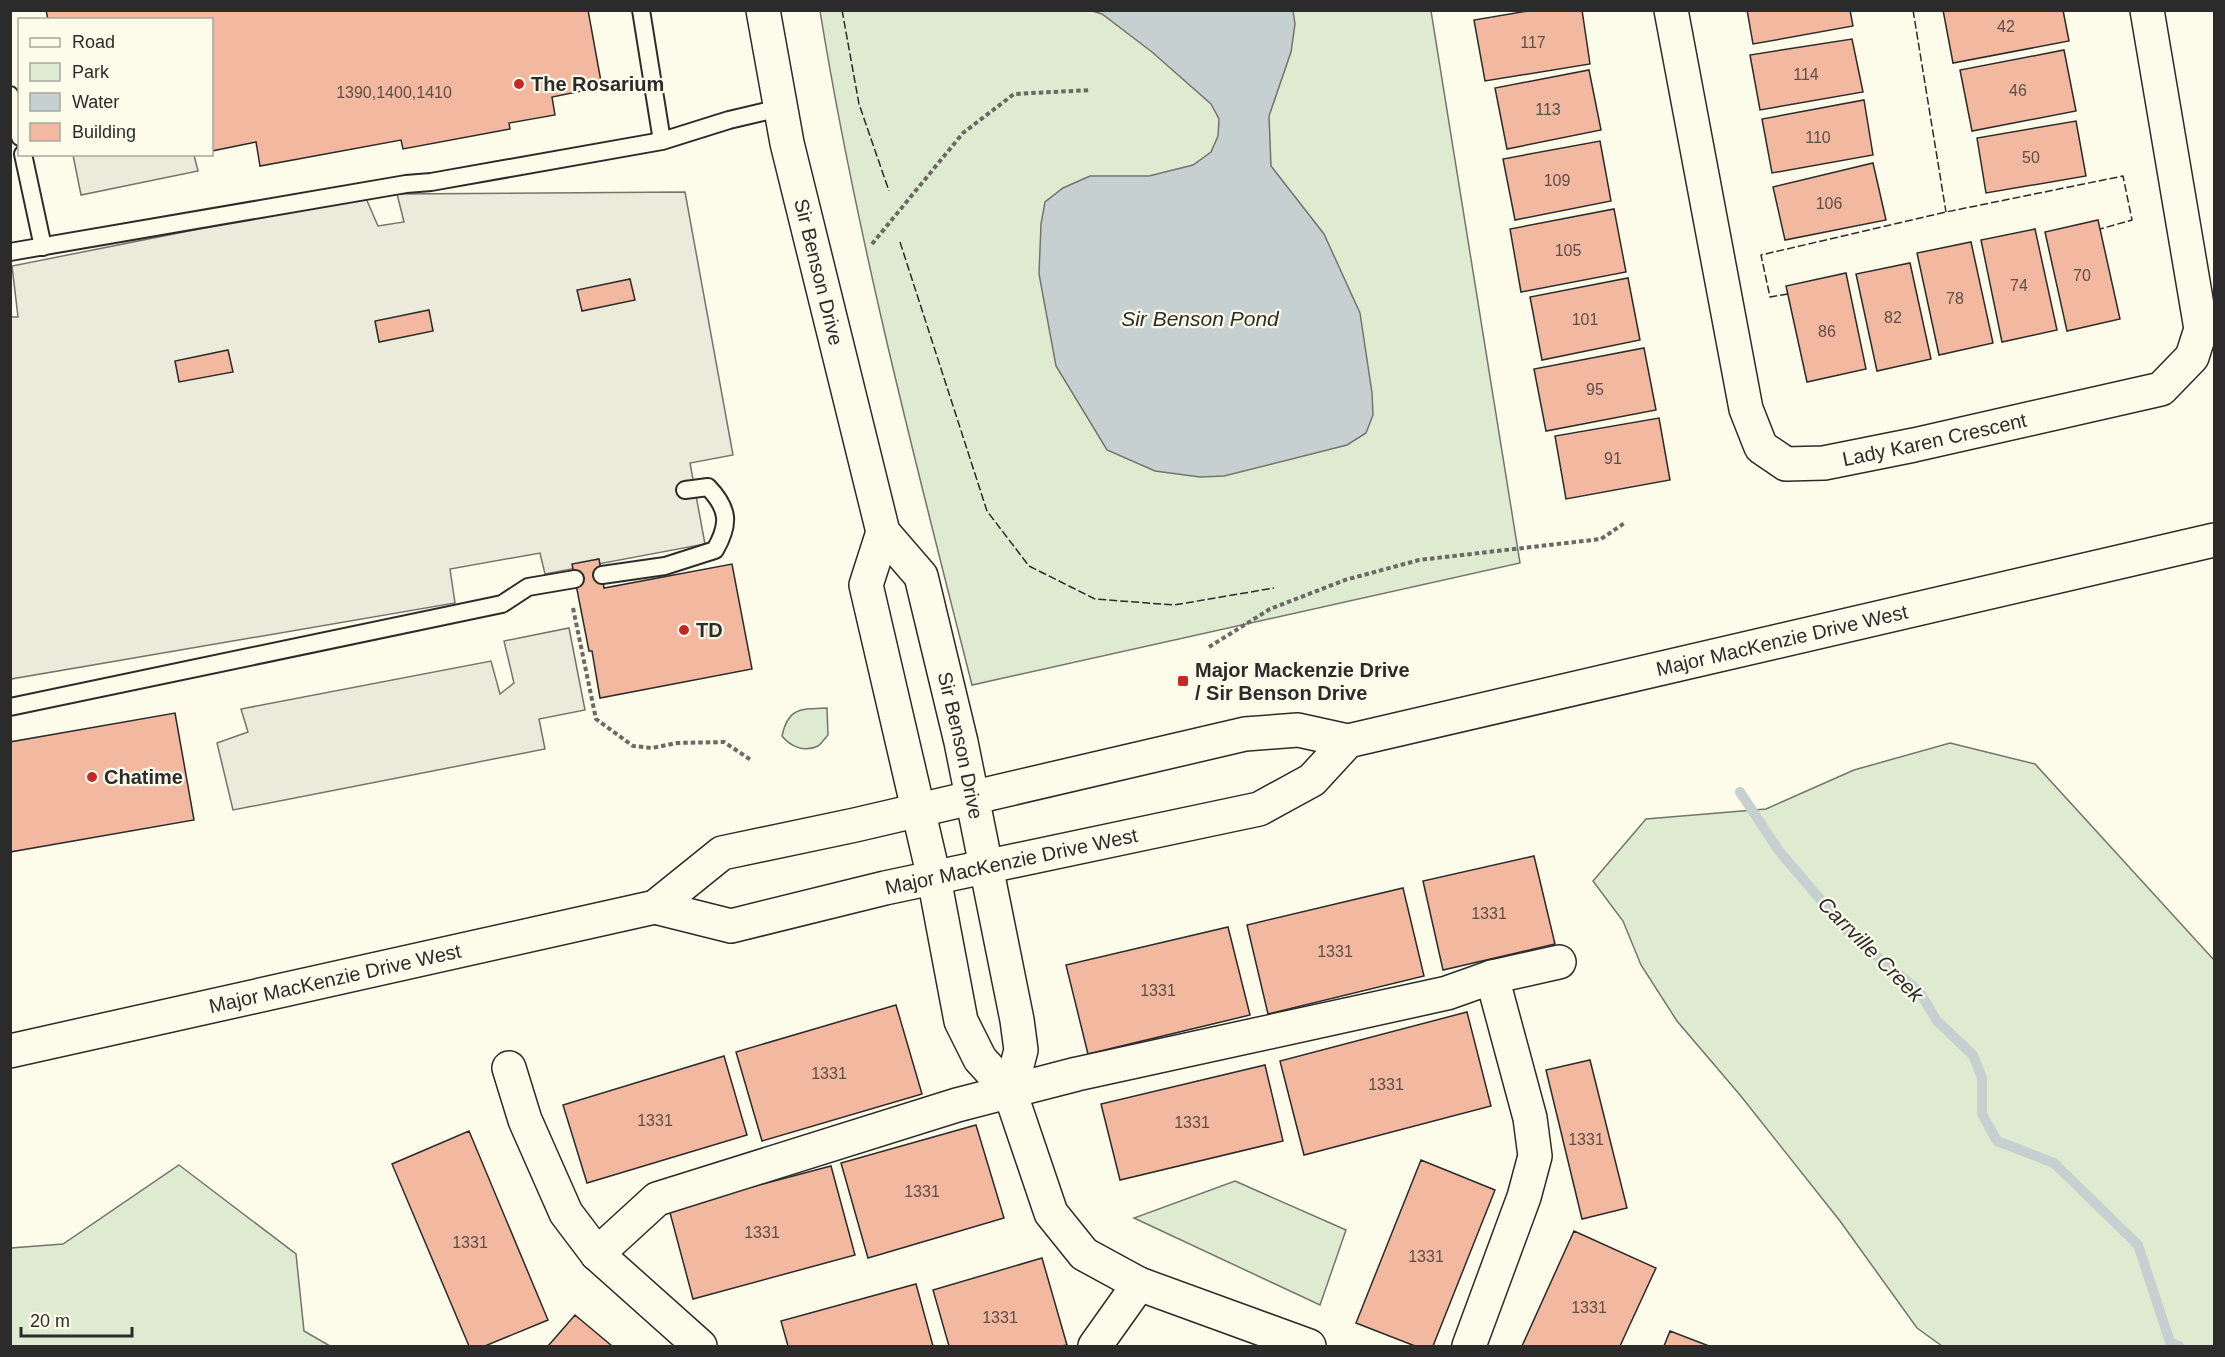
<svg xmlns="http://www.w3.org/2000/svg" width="2225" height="1357" font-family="Arial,sans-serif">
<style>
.green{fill:#deebd1;stroke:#74746e;stroke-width:1.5}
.parking{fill:#eceadb;stroke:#74746e;stroke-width:1.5}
.water{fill:#c7d0d0;stroke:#74746e;stroke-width:1.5}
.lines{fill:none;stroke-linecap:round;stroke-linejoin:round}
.stream{stroke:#c7d0d0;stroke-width:10}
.building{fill:#f2b8a0;stroke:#2b2b2b;stroke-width:1.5}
.service-casing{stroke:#2b2b2b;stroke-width:20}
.minor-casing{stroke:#2b2b2b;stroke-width:36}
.primary-casing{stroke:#2b2b2b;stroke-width:36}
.path{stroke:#6a6964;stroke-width:4;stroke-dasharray:4.5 3;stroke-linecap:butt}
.service{stroke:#fdfbea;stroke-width:16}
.minor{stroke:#fdfbea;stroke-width:33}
.primary{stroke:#fdfbea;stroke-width:33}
.fence{stroke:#2b2b2b;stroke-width:1.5;stroke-dasharray:8 3;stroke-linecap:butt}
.poi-dot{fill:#c62828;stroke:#fdfbea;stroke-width:2}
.labels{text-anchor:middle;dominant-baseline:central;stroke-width:4.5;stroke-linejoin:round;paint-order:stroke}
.number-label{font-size:16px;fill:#5d4e48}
.poi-label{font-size:20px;font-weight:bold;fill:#2b2b2b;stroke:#fdfbea;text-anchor:start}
.street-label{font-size:20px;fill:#2b2b2b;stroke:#fdfbea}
.water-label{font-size:21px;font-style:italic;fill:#2b2b2b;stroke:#fdfbea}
</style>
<rect width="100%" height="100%" fill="#fdfbea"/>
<path class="green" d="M820,11h611l89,552 -548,122c-57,-224 -115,-447 -152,-674z
M827,708l1,27c-3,3 -7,9 -10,11 -14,7 -28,0 -36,-10 6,-29 19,-27 45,-28z
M1950,743l85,21 179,196v386h-272l-25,-18 -77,-107 -100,-126 -63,-74 -36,-56 -18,-44 -30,-40 53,-62 120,-10 88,-39z
M179,1165l117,89 8,77 26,15h-319v-98l52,-4z
M1235,1181l111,49 -26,75 -186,-87z"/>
<path class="parking" d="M73,155h121l4,16 -117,24z
M685,192l48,263 -43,8 15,81 -160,30 -5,-21 -90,16 5,34 -444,76 -1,-362h8l-6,-51 353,-70 13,30 26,-4 -7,-28z
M569,628l16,82 -46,9 6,30 -312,61 -16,-67 31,-11 -7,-23 250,-48 9,33 14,-11 -10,-42z"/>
<path class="water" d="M1092,11h201l2,13 -4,28 -22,64 2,50 53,68 36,79 12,80 1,22 -7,18 -19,12 -123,31 -24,1 -45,-6 -48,-21 -51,-84 -17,-92 2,-50 4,-22 18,-14 27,-12h59l44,-11 18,-13 7,-16 1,-17 -8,-15 -59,-52 -50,-38z"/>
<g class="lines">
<path class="stream" d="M1740,792l39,59 70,82 70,58 18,30 36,34 9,23v36l15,27 57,22 84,82 32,97 9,4"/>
</g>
<path class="building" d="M46,10h542l14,77 -50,10 3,18 -46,8 1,6 -107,20 -2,-9 -141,26 -4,-24 -44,9v-131h-164z
M1534,10h48l8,54 -105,17 -11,-61z
M1747,10h103l3,16 -100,18z
M1943,10h120l6,31 -116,22z
M1852,39l11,53 -103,18 -10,-55z
M2064,50l12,61 -104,20 -12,-61z
M1589,70l12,60 -94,19 -12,-61z
M1864,100l9,55 -101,18 -10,-54z
M2076,121l10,55 -100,17 -9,-55z
M1600,141l11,60 -96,19 -12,-61z
M1873,163l13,57 -101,20 -12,-53z
M1614,209l12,63 -105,20 -11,-63z
M2098,220l22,99 -53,12 -22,-99z
M2035,229l22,101 -55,12 -21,-102z
M1971,242l22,101 -54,12 -22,-102z
M1910,263l21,96 -54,12 -21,-97z
M1846,273l20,96 -59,13 -21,-96z
M1628,278l12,62 -98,20 -12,-63z
M630,279l5,21 -53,11 -5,-21z
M429,310l4,21 -54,11 -4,-21z
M1644,348l12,62 -110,21 -12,-62z
M228,350l5,22 -54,10 -4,-21z
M1659,418l11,62 -104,19 -11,-63z
M599,559l5,29 128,-24 20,105 -152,29 -8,-47h-3l-17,-87z
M175,713l19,107 -184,32v-110z
M1534,856l21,88 -112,26 -20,-89z
M1403,888l21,88 -156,38 -21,-89z
M1228,927l22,88 -162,39 -22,-89z
M896,1005l26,89 -160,47 -26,-89z
M1467,1012l24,94 -187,49 -24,-94z
M724,1056l23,79 -160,48 -24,-78z
M1590,1060l37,148 -45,11 -36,-149z
M1265,1065l18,76 -163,39 -19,-76z
M976,1125l28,93 -136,40 -27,-95z
M469,1131l79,189 -63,26h-16l-77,-182z
M1421,1160l74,30 -62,156h-18l-59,-23z
M831,1166l24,89 -162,44 -24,-90z
M1574,1231l82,37 -36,78h-98z
M1042,1258l25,87 -5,1h-113l-16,-56z
M916,1284l17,62h-145l-7,-25z
M575,1315l37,31h-64z
M1670,1331l39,15h-45z"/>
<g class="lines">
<g class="service-casing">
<path id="service" d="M641,10l21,131
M10,95l10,42
M23,154l20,93
M10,252l396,-68 25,-2 231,-41 67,-21 51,-12
M602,575l63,-9 50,-16c15,-26 14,-41 -7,-63l-23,3
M10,707l492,-103 26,-17 47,-8"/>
</g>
<g class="minor-casing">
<g id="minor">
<path id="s1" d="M763,10l24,133 96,389 38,44 40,166 56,278 4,30 -11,42"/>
<path id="s2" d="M1671,10l75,399 15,38 25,17 38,-1 90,-18 247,-56 31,-32 9,-28 -54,-319"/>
<path d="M883,532l-17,53 68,293 27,143 19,38 30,33 41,121 33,41 55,30 170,62"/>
<path d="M509,1068l16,52 41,93 31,41 103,92"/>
<path d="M597,1254l60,-55 300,-94 120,-31 370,-81 45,-16 67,-15"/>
<path d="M1095,1346l44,-62"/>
<path d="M1469,1346l55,-149 11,-41 -5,-38 -38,-141"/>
</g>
</g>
<g class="primary-casing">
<g id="primary">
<path id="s3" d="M655,907l76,19 154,-38 374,-79 53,-29 36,-39"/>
<path id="s4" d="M10,1051l645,-144 67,-54 133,-28 390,-91 53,-4 50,11 866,-201"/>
</g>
</g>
<path class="path" d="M872,244l91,-111 51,-39 77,-4
M573,608l23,111 37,27 19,2 25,-5 47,-1 27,18
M1209,647l61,-38 75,-29 74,-20 182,-21 25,-17"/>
<use href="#service" class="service"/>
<use href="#minor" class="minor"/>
<use href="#primary" class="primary"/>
<path class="fence" d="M842,10l17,94 30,87
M1913,10l33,202
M900,242l87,269 42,55 66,33 79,6 100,-17
M1788,294l-18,3 -9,-42 185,-43 177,-36 9,44 -32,9"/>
</g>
<g class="poi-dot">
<circle cx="519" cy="84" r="6"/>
<circle cx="684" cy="630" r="6"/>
<rect x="1177" y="675" width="12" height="12" rx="3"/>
<circle cx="92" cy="777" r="6"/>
</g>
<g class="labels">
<g class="number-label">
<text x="2006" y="26">42</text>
<text x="1533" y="42">117</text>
<text x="1806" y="74">114</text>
<text x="2018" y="90">46</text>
<text x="394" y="92">1390,1400,1410</text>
<text x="1548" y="109">113</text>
<text x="1818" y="137">110</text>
<text x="2031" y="157">50</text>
<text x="1557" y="180">109</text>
<text x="1829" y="203">106</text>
<text x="1568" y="250">105</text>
<text x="2082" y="275">70</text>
<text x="2019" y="285">74</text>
<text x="1955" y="298">78</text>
<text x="1893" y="317">82</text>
<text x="1585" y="319">101</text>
<text x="1827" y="331">86</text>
<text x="1595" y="389">95</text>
<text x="1613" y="458">91</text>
<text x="1489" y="913">1331</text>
<text x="1335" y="951">1331</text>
<text x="1158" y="990">1331</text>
<text x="829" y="1073">1331</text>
<text x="1386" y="1084">1331</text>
<text x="655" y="1120">1331</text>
<text x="1192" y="1122">1331</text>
<text x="1586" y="1139">1331</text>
<text x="922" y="1191">1331</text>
<text x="762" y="1232">1331</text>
<text x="470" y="1242">1331</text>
<text x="1426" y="1256">1331</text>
<text x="1589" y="1307">1331</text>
<text x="1000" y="1317">1331</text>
</g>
<g class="poi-label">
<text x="531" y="84">The Rosarium</text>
<text x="696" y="630">TD</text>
<text x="1195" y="670">Major Mackenzie Drive<tspan x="1195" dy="23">/ Sir Benson Drive</tspan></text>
<text x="104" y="777">Chatime</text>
</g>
<g class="street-label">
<text stroke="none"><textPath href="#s1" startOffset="268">Sir Benson Drive</textPath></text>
<text stroke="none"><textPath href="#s2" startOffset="628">Lady Karen Crescent</textPath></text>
<text stroke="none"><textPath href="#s4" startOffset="1833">Major MacKenzie Drive West</textPath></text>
<text stroke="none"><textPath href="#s1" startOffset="768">Sir Benson Drive</textPath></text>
<text stroke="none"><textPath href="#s3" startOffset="366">Major MacKenzie Drive West</textPath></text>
<text stroke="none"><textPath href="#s4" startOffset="333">Major MacKenzie Drive West</textPath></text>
</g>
<g class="water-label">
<text x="1200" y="318">Sir Benson Pond</text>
<text transform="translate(1871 949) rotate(45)">Carrville Creek</text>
</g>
</g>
<rect width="2225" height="1357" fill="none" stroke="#2b2b2b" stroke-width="24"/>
<rect x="18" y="18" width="195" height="138" fill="#fdfbea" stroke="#a9a89e" stroke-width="1.5"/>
<rect x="30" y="38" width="30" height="9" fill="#fdfbea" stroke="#a9a89e" stroke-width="1.5"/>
<text x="72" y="48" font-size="18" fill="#2b2b2b">Road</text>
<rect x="30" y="63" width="30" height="18" fill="#deebd1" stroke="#a9a89e" stroke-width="1.5"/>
<text x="72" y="78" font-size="18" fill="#2b2b2b">Park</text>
<rect x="30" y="93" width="30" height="18" fill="#c7d0d0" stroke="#a9a89e" stroke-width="1.5"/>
<text x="72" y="108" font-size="18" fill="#2b2b2b">Water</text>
<rect x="30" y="123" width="30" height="18" fill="#f2b8a0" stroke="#a9a89e" stroke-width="1.5"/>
<text x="72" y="138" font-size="18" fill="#2b2b2b">Building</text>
<path d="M21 1327v9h111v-9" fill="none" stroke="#2b2b2b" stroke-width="3"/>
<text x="30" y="1327" font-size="18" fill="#2b2b2b" stroke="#fdfbea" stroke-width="4.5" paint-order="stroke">20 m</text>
</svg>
